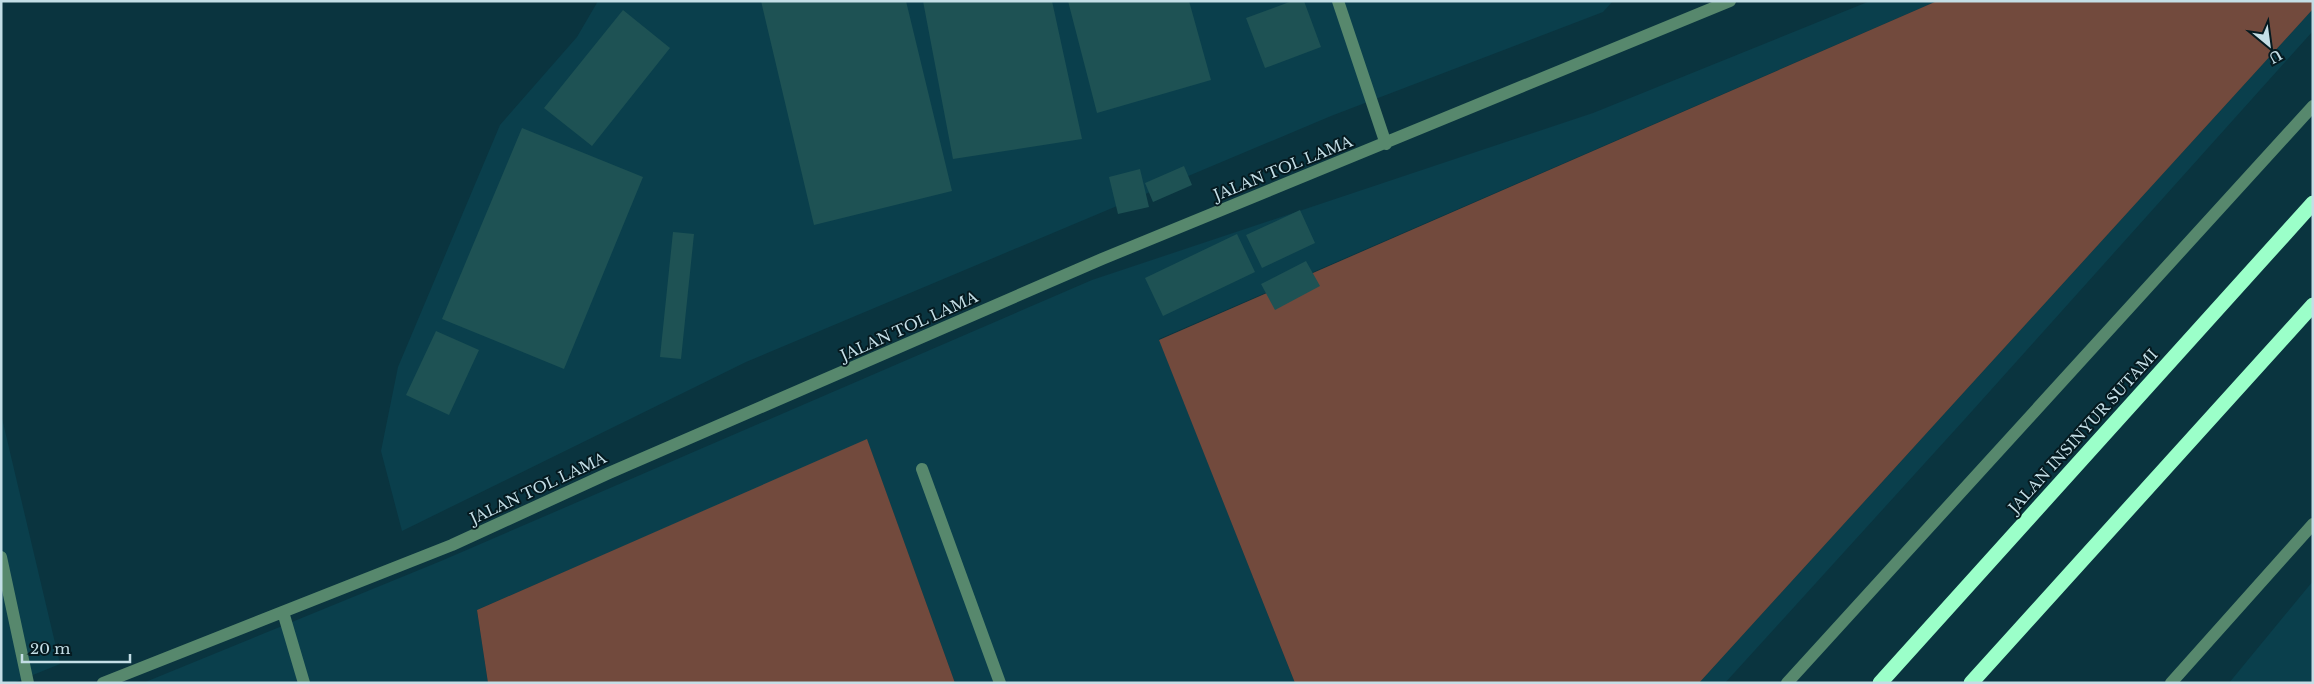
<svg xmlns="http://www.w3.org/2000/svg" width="2314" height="684" font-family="'Libre Baskerville',serif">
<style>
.built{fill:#0a3f4c}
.green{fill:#724a3d}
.building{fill:#1e5254}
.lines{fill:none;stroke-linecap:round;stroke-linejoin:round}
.minor{stroke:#57886d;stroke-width:12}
.highway{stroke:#9bffc9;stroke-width:15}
.labels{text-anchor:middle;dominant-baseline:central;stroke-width:4;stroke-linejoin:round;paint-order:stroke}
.street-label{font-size:15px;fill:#c4dee6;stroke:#051a20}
</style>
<rect width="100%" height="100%" fill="#0a343f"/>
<path class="built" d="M598,1h1015l-10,11 -272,104 -585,246 -344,169 -21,-80 17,-84 102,-242 77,-88z
M1870,1h67l-778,338 136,344h-340l-88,-243 -390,170 11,73h-345l298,-122 651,-281 501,-167z
M2313,9v22l-349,389 -239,263h-26z
M1,414l59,250 -47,19h-12z
M2313,581v102h-84z"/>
<path class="green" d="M1937,1h376v8l-614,674h-404l-136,-343z
M867,439l88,244h-467l-11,-73z"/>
<path class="building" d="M761,1h145l46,190 -138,34z
M923,1h129l30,138 -129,20z
M1068,1h121l22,79 -114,33z
M1292,1h12l17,46 -56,21 -19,-50z
M623,10l47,38 -78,98 -48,-38z
M522,128l121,49 -79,192 -122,-50z
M1184,166l8,19 -39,17 -8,-19z
M1140,169l9,38 -31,7 -9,-37z
M1300,210l15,33 -53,25 -16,-33z
M673,232l21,2 -13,125 -21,-2z
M1237,234l18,38 -92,44 -18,-38z
M1306,261l14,25 -45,24 -14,-26z
M436,331l43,19 -30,65 -43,-20z"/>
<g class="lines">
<path class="minor" d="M1338,1l48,143
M922,469l78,214
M1,557l27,126
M283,612l21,71
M103,683l349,-138 157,-72 493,-214 628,-258
M1787,683l526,-577
M2171,683l142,-159"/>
<path class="highway" d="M1880,683l433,-480
M1971,683l342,-378"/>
</g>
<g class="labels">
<g class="street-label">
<text transform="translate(1283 168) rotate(-22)">JALAN TOL LAMA</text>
<text transform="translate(909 326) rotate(-24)">JALAN TOL LAMA</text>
<text transform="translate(2083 431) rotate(-48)">JALAN INSINYUR SUTAMI</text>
<text transform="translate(538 488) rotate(-25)">JALAN TOL LAMA</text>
</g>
</g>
<rect width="2314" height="684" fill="none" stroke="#c4dee6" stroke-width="5"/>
<g transform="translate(2269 45) rotate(151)" stroke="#051a20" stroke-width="4" paint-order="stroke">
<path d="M0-4L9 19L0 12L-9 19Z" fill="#c4dee6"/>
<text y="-8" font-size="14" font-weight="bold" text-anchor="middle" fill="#c4dee6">U</text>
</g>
<path d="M22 654v8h108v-8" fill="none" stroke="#c4dee6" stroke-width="2.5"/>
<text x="30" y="654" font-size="15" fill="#c4dee6" stroke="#051a20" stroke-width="4" paint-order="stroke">20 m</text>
</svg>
